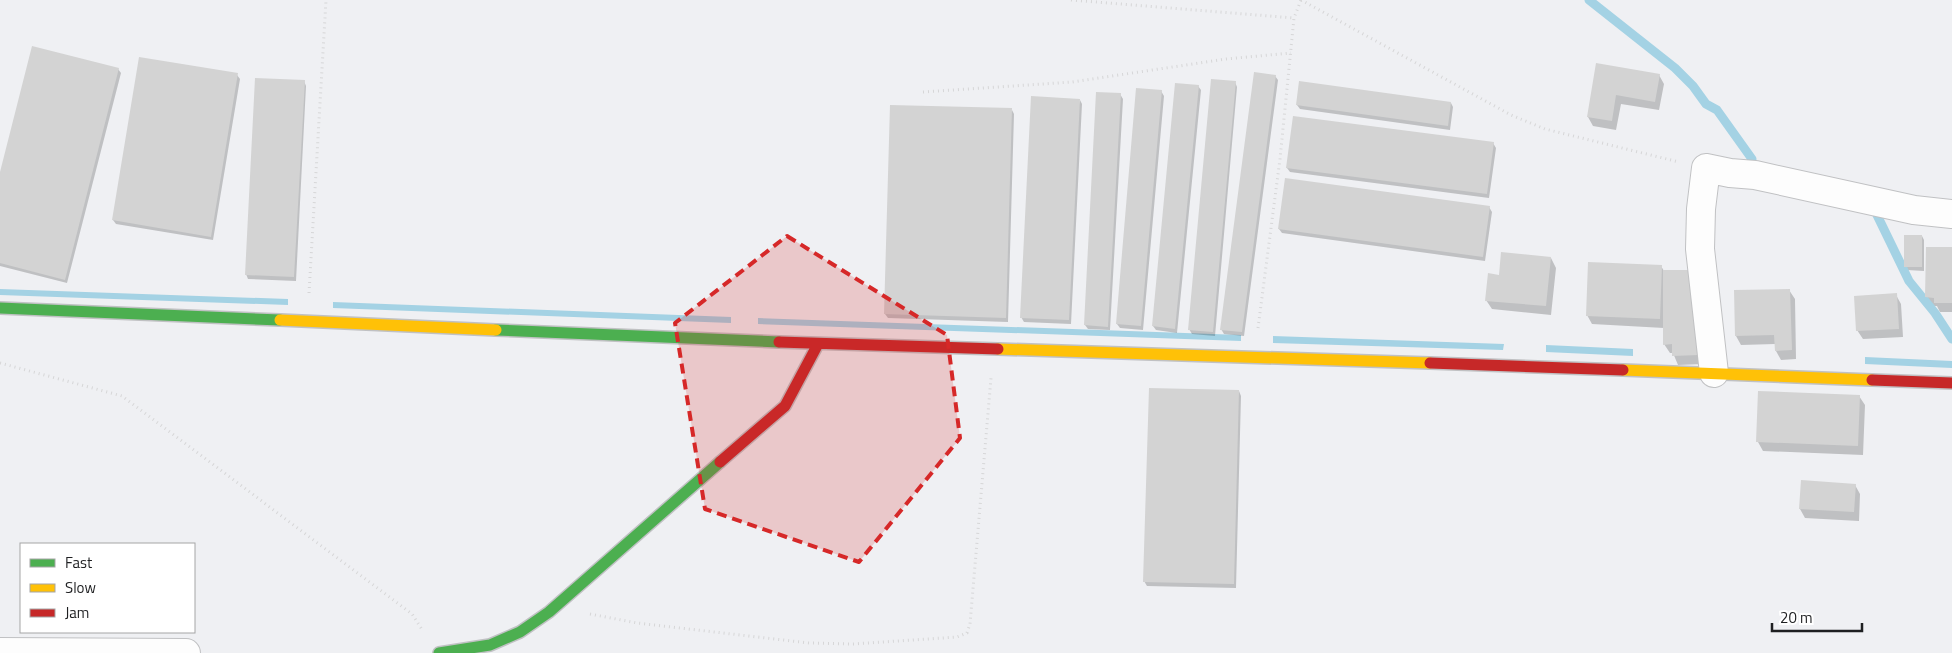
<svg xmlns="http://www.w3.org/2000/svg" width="1952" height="653" font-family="'Titillium Web',sans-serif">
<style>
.water{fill:#a4d2e4}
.shadow{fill:#0003}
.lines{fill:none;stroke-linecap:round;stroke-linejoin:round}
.stream{stroke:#a4d2e4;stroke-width:9}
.building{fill:#d3d3d3}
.street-casing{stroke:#c0c1c3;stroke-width:30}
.fast-casing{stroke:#c0c1c3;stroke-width:14}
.slow-casing{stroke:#c0c1c3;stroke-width:14}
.jam-casing{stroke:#c0c1c3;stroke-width:14}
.path{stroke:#d6d6d7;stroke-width:3;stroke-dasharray:1 4;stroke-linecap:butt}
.street{stroke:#fdfdfd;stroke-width:28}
.fast{stroke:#4caf50;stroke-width:11}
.slow{stroke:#ffc107;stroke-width:11}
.jam{stroke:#c62828;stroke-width:11}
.marked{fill:#d62828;fill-opacity:0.2;stroke:#d62828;stroke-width:4;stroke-dasharray:10 6;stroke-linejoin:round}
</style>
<rect width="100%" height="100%" fill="#eff0f3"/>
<path class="water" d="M0,289l288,10v6l-288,-10z
M333,302l398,15v6l-398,-15z
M758,318l483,17v6l-483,-17z
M1273,336l231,8 -1,6 -230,-7z
M1546,345l87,4v7l-87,-4z
M1865,357l87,4v7l-87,-4z"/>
<path class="shadow" d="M1597,64l62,11 5,9 -5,26 -38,-6 -5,26 -23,-4 -5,-9z
M118,69l3,4 -54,210 -67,-17v-89z
M237,75l3,4 -27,161 -97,-16 -3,-4z
M1275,76l3,4 -34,256 -20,-2 -3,-5z
M304,81l2,5 -10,195 -48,-2 -2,-5z
M1235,82l2,5 -22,249 -23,-2 -3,-5z
M1198,86l3,4 -24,243 -21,-3 -3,-4z
M1161,91l3,5 -21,234 -23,-2 -3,-4z
M1120,94l3,5 -13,231 -22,-1 -3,-4z
M1080,100l2,4 -11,220 -47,-2 -3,-5z
M1451,103l2,4 -3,23 -150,-21 -3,-4z
M1012,110l2,4 -6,208 -120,-4 -3,-4z
M1493,143l3,5 -7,50 -199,-26 -3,-4z
M1489,207l3,5 -7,49 -203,-28 -3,-4z
M1922,236l2,4v31l-17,-1 -2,-4z
M1952,248v64h-12l-3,-6h-6l-5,-9z
M1551,258l5,10 -5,47 -59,-6 -6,-9 14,-24z
M1661,266l3,5h29l11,93 -26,1 -5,-12h-3l-6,-9v-16l-72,-4 -5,-9z
M1789,290l6,9 1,60 -15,1 -5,-9 -1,-7 -34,1 -5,-9z
M1896,295l5,9 2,33 -40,2 -6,-9z
M1239,391l2,5 -5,192 -89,-2 -3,-5z
M1859,396l6,9 -2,50 -100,-4 -5,-9z
M1855,485l5,9 -1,27 -54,-3 -5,-9z"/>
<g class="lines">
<path class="stream" d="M1589,0l86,68 18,18 13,18 11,6 35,49
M1877,215l32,66 26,32 17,26"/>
</g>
<path class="building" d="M32,46l87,22 -54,212 -65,-17v-91z
M139,57l99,16 -27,164 -99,-17z
M1596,63l64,11 -5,28 -39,-7 -4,26 -25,-4z
M1254,72l22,3 -34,257 -22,-2z
M255,78l50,2 -11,197 -49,-2z
M1211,79l25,2 -23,251 -25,-2z
M1299,81l152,21 -3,24 -152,-21z
M1175,83l24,2 -24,244 -23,-3z
M1136,88l26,2 -21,236 -25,-2z
M1096,92l25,1 -13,234 -24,-2z
M1031,96l49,3 -11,221 -49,-2z
M890,105l122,3 -6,210 -122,-4z
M1293,116l201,26 -7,52 -201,-26z
M1285,178l205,28 -7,51 -205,-28z
M1904,235h18v32h-18z
M1926,247h26v56h-18v-5l-9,-1z
M1501,252l50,5 -5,49 -61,-5 3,-28 11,2z
M1588,262l74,3 -2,54 -74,-3z
M1663,270h30v42h6v43l-27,1v-12l-9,1z
M1790,289l2,61 -17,1 -1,-16 -39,1 -1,-46z
M1897,293l2,36 -43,2 -2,-35z
M1149,388l90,2 -5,194 -91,-2z
M1758,391l102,4 -2,51 -102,-4z
M1801,480l55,4 -2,28 -55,-3z"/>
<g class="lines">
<g class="street-casing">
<path id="street" d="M1714,373l-14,-124 1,-40 5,-41 24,5 25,2 159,35 38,4
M0,652l186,1"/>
</g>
<g class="fast-casing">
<path id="fast" d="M0,308l280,12
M496,330l283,12
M439,653l51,-8 30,-13 29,-20 171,-150"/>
</g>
<g class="slow-casing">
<path id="slow" d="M280,320l216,10
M998,349l432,14
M1623,370l249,10"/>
</g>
<g class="jam-casing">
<path id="jam" d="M779,342l219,7
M1430,363l193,7
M1872,380l80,3
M720,462l65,-56 33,-62"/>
</g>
<path class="path" d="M1071,0l223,18
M1301,0l210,115 34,14 134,33
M923,92l149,-10 154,-23 65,-6
M309,293l17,-293
M1258,328l22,-169 14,-141 7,-18
M0,363l122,33 290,218 11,17
M590,614l47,9 172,20 44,1 104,-7 10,-4 3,-9 21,-246"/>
<use href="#street" class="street"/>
<use href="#fast" class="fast"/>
<use href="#slow" class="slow"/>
<use href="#jam" class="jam"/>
</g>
<path class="marked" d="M787,236l160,99 13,103 -101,124 -154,-53 -30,-186z"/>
<rect x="20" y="543" width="175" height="90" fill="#ffffff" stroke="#a5a5a6"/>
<rect x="30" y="559" width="25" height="8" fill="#4caf50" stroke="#a5a5a6"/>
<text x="65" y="568" font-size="15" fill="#1e1f21">Fast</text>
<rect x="30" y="584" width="25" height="8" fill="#ffc107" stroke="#a5a5a6"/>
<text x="65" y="593" font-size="15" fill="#1e1f21">Slow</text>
<rect x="30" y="609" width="25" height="8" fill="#c62828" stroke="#a5a5a6"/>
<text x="65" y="618" font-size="15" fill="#1e1f21">Jam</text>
<path d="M1772 623v8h90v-8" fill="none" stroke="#1e1f21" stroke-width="2.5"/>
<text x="1780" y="623" font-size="15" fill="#1e1f21" stroke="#ffffff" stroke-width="4" paint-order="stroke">20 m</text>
</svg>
